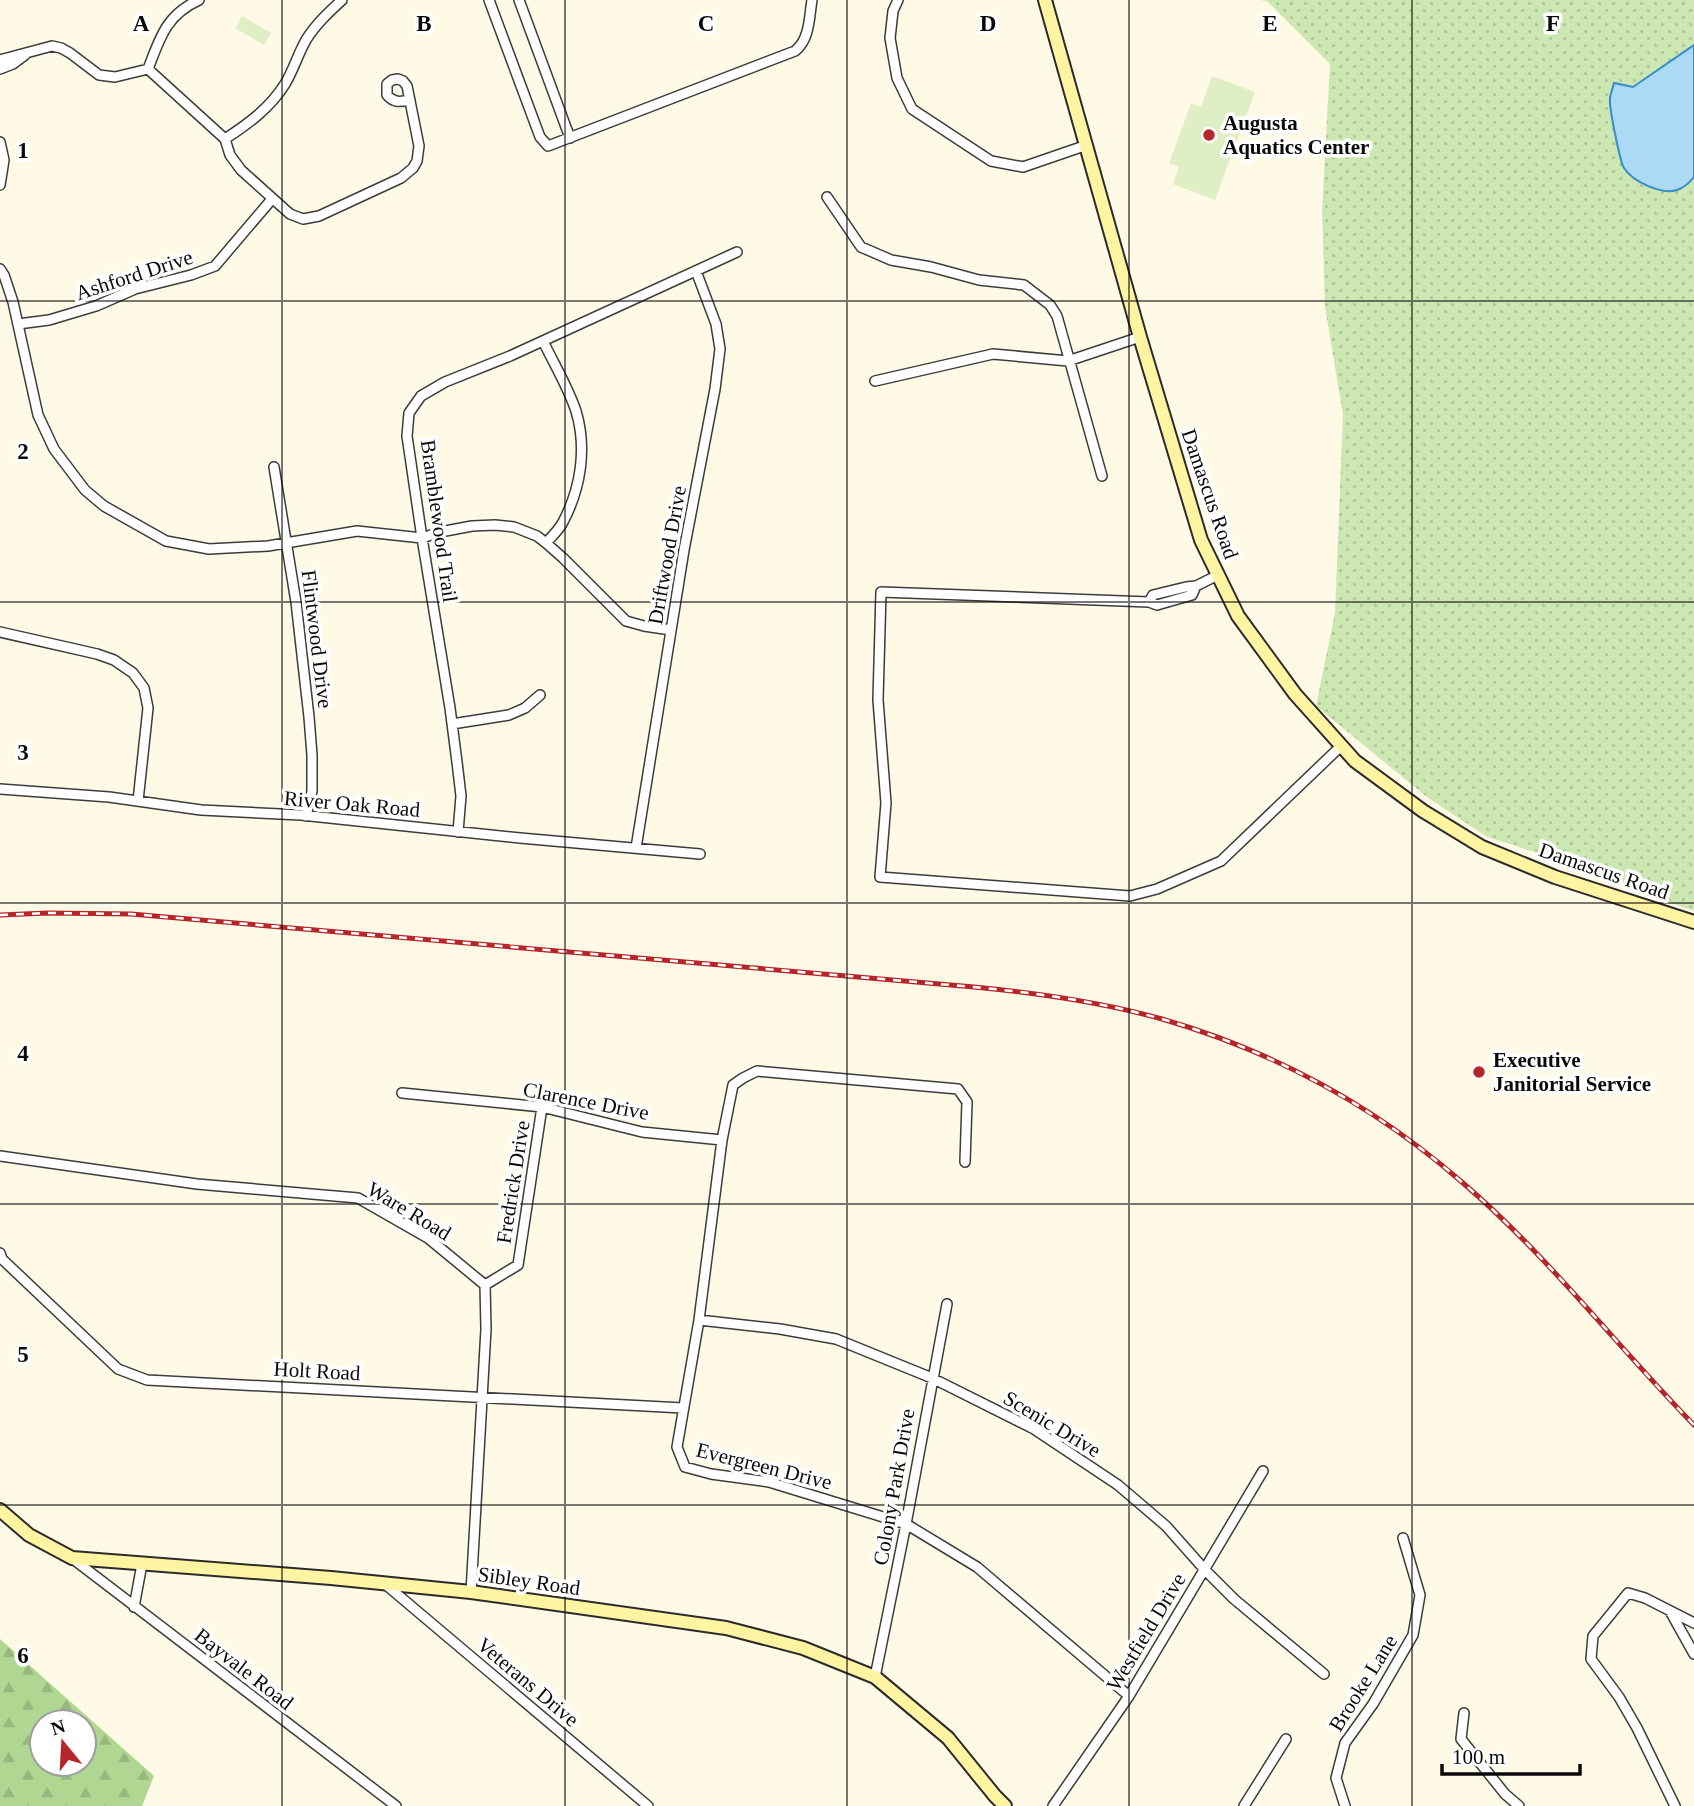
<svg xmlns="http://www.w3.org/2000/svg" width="1694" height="1806" font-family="Georgia,serif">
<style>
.green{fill:url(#green-dots)}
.forest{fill:url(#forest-firs);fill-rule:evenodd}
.pitch{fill:#dfeec4}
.water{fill:#acd9f4;stroke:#358dca;stroke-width:2}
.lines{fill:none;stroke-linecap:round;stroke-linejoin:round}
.street-casing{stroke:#3c3c3c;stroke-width:12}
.secondary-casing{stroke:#2b2b2b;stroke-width:16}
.street{stroke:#fff;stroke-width:9}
.secondary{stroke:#fef4a2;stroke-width:12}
.rail-casing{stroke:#b5262b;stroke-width:5}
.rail{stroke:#fff;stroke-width:2.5;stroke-dasharray:8;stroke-linecap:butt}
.grid{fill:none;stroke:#090909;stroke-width:2;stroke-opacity:0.55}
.poi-dot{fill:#b5262b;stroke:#fff;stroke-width:2.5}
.labels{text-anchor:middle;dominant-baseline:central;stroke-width:7;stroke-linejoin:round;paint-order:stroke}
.poi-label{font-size:21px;font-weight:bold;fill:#090909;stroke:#fff;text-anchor:start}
.street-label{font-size:21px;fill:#090909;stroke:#fff}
.grid-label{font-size:23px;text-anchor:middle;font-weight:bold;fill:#090909;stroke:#fff;stroke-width:7;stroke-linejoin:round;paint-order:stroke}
</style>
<defs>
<pattern id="green-dots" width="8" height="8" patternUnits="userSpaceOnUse" patternTransform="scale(1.75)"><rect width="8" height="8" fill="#cde7b2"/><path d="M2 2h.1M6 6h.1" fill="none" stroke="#afc598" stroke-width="1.8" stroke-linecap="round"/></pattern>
<pattern id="forest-firs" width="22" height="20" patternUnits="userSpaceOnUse" patternTransform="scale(1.75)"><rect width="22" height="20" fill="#b0d792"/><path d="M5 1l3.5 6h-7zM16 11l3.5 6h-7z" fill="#96b77d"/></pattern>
</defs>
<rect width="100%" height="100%" fill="#fffae6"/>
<path class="green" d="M1260,0h434v911l-46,-16 -104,-40 -57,-18 -60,-40 -111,-91 19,-93 8,-198 -18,-108 -3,-95 8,-148 -63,-63z"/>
<path class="forest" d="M0,1639l154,137 -12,30h-142zM42,1722h42v42h-42z"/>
<path class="pitch" d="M242,16l29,17 -7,12 -29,-17z
M1212,76l43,16 -40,108 -42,-16 6,-17 -10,-4 22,-60 10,4z"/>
<path class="water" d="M1694,45v132c-4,5 -11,11 -17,13 -15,5 -44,-8 -53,-22 -4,-6 -15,-61 -14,-69 0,-5 3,-11 4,-16l19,4z"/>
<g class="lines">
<g class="street-casing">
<path id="street" d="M489,0l51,137 8,9 247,-95c15,-12 14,-33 17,-51
M519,0l51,138
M898,0l-5,11 -3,27 7,40 15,31 79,52 32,6 64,-22
M0,60l52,-14 9,2 9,5 29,22 16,2 33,-8c12,-31 18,-54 51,-69
M0,69l13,-5 12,-9
M148,69l77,70 5,16 11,15 49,44 13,5 16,-3 82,-38 12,-10 4,-7 2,-15 -12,-60 -4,-5 -5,-2 -6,1 -5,4v11c7,8 13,7 23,5
M225,139c23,-15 45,-31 60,-55 8,-13 13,-30 21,-44 9,-15 23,-28 36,-40
M0,142l4,18 -4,25
M827,197l34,50 30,13 40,7 48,13 45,5 26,20 7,11 45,160
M0,269l4,6 9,27 25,113 16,34 31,41 19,16 62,35 43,8 59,-3 89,-15 65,7 18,-6 32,-6 23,-1 19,2 23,9 9,7 17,15 63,63 18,5 27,4
M18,324l31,-4 47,-14 39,-17 56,-14 24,-9 57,-67
M543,341c11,23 25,46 33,70 11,37 5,77 -13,111 -4,8 -11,14 -17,21
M875,381l118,-27 75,7 72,-24
M274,467l22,135 13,115 3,38v36l-6,25
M1196,586l-4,9 -35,10 -8,-3 4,-7 33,-8 10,-1 22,-11
M1149,602l-268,-10 -3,108 8,103 -6,74 250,19 27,-7 64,-28 120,-115
M0,632l97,22 17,6 19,13 11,15 4,20 -10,93
M452,724l57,-9 16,-7 15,-13
M0,789l109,8 92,13 100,5 219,23 180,16
M458,832l3,-36 -4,-34 -7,-54 -28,-170 -15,-102 2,-23 12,-17 24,-14 65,-26 227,-104
M636,848l48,-298 31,-161 5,-40 -4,-25 -20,-53
M402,1093l140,14 100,25 80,8
M0,1156l197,28 161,14 70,40 57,47 1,44 -15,263
M965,1162l2,-60 -9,-13 -201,-18 -14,7 -10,7 -11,55 -23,180 -22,127 8,20 26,7 58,8 137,42 71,43 152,129
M0,1253l2,6 116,110 29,11 536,28
M485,1285l33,-20 24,-158
M699,1320l81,9 56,10 96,39 102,51 84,56 48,41 39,44 29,29 90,75
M73,1559l323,247
M385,1584l263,222
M134,1607l8,-43
M1670,1611l24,43
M875,1677l31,-153 41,-220
M1464,1713l-3,26 44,55 14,12
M1053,1806l76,-110 134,-225
M1244,1806l42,-67
M1345,1806l-9,-28 9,-35 28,-39 40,-69 7,-40 -17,-57
M1675,1806l-38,-78 -18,-31 -28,-38 2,-23 35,-43 17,5 49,25"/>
</g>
<g class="secondary-casing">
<path id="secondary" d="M1045,0l95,337 61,203 37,76 57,78 60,67 68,50 59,36 73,30 139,45
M0,1510l29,25 43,23 259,20 140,14 255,36 77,20 72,29 73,61 47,58 10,10"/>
</g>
<use href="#street" class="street"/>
<use href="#secondary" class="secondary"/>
<g class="rail-casing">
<path id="rail" d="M0,915l48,-2 83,1 843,73c63,6 127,15 188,32 111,32 214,88 301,164 85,73 153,162 231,242"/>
</g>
<use href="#rail" class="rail"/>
</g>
<path class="grid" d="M282,0v1806M565,0v1806M847,0v1806M1129,0v1806M1412,0v1806M0,301h1694M0,602h1694M0,903h1694M0,1204h1694M0,1505h1694"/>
<g class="poi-dot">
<circle cx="1209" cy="135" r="7"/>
<circle cx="1479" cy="1072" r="7"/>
</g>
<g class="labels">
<g class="poi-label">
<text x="1223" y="123">Augusta<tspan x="1223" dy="24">Aquatics Center</tspan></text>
<text x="1493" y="1060">Executive<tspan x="1493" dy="24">Janitorial Service</tspan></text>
</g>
<g class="street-label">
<text transform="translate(134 275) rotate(-18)">Ashford Drive</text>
<text transform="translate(1210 494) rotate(71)">Damascus Road</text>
<text transform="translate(439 521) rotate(82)">Bramblewood Trail</text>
<text transform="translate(667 555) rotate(-80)">Driftwood Drive</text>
<text transform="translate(317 639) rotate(83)">Flintwood Drive</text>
<text transform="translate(352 804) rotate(5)">River Oak Road</text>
<text transform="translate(1604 871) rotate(19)">Damascus Road</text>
<text transform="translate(586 1101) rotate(11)">Clarence Drive</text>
<text transform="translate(513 1182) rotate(-81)">Fredrick Drive</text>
<text transform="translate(409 1211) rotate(31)">Ware Road</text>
<text transform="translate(317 1371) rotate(3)">Holt Road</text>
<text transform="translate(1052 1424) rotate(31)">Scenic Drive</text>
<text transform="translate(764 1466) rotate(14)">Evergreen Drive</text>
<text transform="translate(894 1487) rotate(-80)">Colony Park Drive</text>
<text transform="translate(529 1581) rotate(8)">Sibley Road</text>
<text transform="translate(1146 1632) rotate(-59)">Westfield Drive</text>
<text transform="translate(244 1669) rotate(38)">Bayvale Road</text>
<text transform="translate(528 1682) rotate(40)">Veterans Drive</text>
<text transform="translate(1363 1683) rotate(-58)">Brooke Lane</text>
</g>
</g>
<g class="grid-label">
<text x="141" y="31">A</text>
<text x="424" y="31">B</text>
<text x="706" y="31">C</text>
<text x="988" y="31">D</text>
<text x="1270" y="31">E</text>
<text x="1553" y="31">F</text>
<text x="23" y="158">1</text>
<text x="23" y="459">2</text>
<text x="23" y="760">3</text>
<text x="23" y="1061">4</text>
<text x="23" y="1362">5</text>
<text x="23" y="1663">6</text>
</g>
<g transform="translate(63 1743) rotate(342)"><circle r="33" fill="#ffffff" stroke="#9d9d9d" stroke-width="2"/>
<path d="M0-5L12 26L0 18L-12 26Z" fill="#b5262b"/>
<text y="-10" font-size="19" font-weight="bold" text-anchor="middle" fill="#090909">N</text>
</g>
<path d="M1442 1764v10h138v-10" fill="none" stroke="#090909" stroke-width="3.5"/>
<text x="1452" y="1764" font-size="21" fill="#090909" stroke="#ffffff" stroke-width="5" paint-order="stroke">100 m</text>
</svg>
